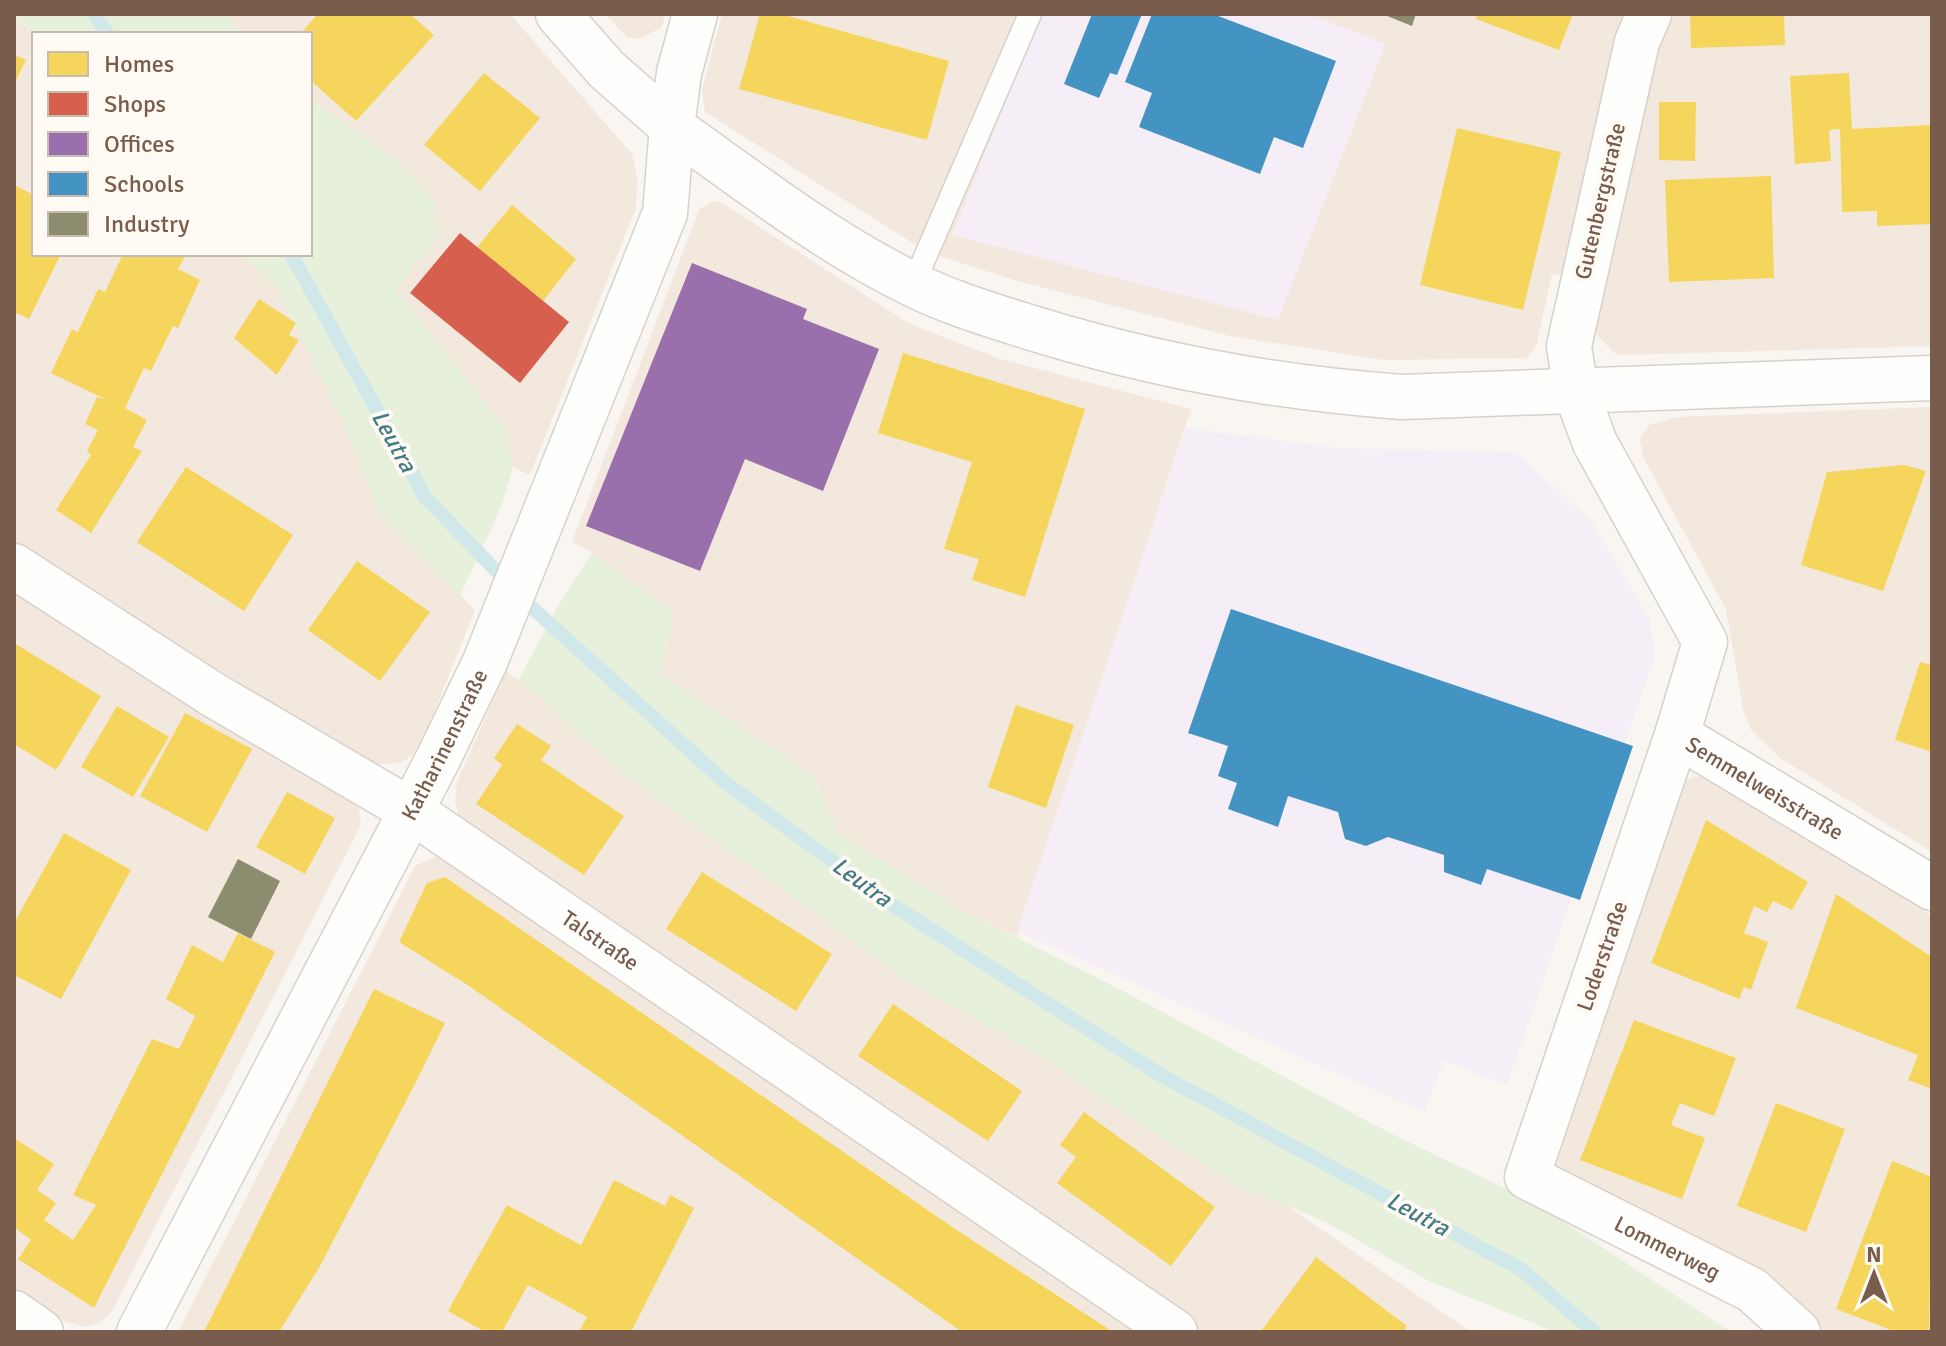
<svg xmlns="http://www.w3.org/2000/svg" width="1946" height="1346" font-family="Signika,sans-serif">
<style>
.residential{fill:#f2e8de}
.education{fill:#f6eef6}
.green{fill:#e7f0db}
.homes{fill:#f6d55c}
.shops{fill:#d6604d}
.offices{fill:#9970ab}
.schools{fill:#4393c3}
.industry{fill:#8c8c6e}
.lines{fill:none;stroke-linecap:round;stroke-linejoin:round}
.stream{stroke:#d0e8ea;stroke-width:14}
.lane-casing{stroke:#d7d1cb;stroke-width:25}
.street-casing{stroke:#d7d1cb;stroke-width:47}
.secondary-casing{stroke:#d9d2cb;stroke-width:47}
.lane{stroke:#fefefd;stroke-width:22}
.street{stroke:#fefefd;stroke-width:44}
.secondary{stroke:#fefefd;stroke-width:44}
.labels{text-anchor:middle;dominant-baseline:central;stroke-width:8;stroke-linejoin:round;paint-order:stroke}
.street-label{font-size:22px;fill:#7a5c4d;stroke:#fffaf3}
.water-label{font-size:24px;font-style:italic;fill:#437c86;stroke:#fffaf3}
</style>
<rect width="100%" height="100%" fill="#f9f5f0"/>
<path class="residential" d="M226,14h284l122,140 5,23 -1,31 -106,267 -17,-8 -9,-41 -109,-137 43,-53 -36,-71 -92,-68v-63h-67z
M605,14h60l-3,13 -23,12 -11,-1z
M722,14h1210v332l-312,9 -7,-3 -22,-24 7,-46 -46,-8 -16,73 -10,11 -142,2 -154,-24 -216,-56 -87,-28 -222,-140 -3,-22z
M14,15l20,19v220h205l36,31 73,147 31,81 96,97 -48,120 -14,25 -13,8 -22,1 -18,-7 -346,-213z
M712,201l9,1 189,122 90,35 191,50 -174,528 -58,-28 -121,-76 -26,-58 -151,-101 -69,-121 -20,-11 127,-332z
M1932,407v445l-152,-94 -29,-28 -8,-21 -17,-100 -82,-150 -4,-19 9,-15 28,-8z
M14,583l336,211 9,14 2,17 -249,486 -12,12 -14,4 -20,-5 -52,-35z
M506,671l965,661h-271l-726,-497 -14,-16 -5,-17 2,-20z
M1699,776l9,2 224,138v416h-116l-266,-165 133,-386z
M434,857l13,3 687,472h-956l237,-466z"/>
<path class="education" d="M1041,14h267l78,30 -108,276 -326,-85z
M1185,428l153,20 178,4 76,70 57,96 6,38 -148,429 -63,-24 -20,51 -407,-181z"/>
<path class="green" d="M14,14h212l17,20h-209z
M310,97l92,68 34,37 2,34 -42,54 108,136 9,41 -12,40 -41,89 -81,-83 -31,-81 -73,-147 -36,-31h71z
M592,553l81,59 -12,62 152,101 25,58 121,76 143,71 288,153 145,70 196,129h-176l-126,-51 -103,-59 -88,-36 -148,-95 -38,-29 -143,-80 -285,-208 -105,-95 40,-75z"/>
<path class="homes" d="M318,14h92l24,21 -78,86 -46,-41v-46h-10z
M760,14h21l168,47 -22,79 -188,-51z
M1477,14h96l-14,36 -83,-31z
M1690,14h94l1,31 -94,3z
M14,55l12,5 -12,25z
M484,73l56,45 -60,73 -56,-46z
M1849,73l3,56 80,-4v99l-55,2v-15l-35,1 -2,-83 -11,1 2,31 -36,3 -5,-88z
M1659,102h37l-1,59 -36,-1z
M1457,128l104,24 -38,158 -103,-25z
M1771,176l3,102 -105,4 -4,-102z
M14,185l20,10v59h27l-32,65 -15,-7z
M512,205l64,54 -33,42 -66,-54z
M123,254h63l-8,15 22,11 -22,48 -5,-2 -22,45 -7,-3 -19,40 22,12 -14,27 9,4 -51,82 -35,-23 35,-55 -4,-4 11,-21 -13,-6 12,-27 12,4 -58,-28 21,-44 6,3 20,-43 7,3z
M259,299l37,24 -7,12 10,5 -22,35 -43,-37z
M903,353l182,56 -60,188 -53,-17 7,-21 -35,-10 28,-87 -94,-29z
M1904,465l22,6 -43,120 -82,-26 26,-93z
M186,467l107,68 -49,76 -107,-69z
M357,561l73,51 -50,69 -72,-51z
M14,643l87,53 -45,74 -42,-26z
M1920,662l12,3v87l-37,-12z
M1016,705l58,20 -28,83 -58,-21z
M117,706l52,31 -36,60 -52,-30z
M185,713l67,36 -45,83 -67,-36z
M517,724l34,22 -10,14 83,56 -40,59 -108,-71 26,-39 -8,-7z
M287,792l48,26 -30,56 -49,-27z
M1706,820l102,62 -16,28 -19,-9 -6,11 -13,-6 -10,27 24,9 -17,48 -7,-3 -5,12 -88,-36z
M64,833l67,37 -70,129 -47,-24v-52z
M702,872l130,82 -36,57 -130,-82z
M445,877l510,352 158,103h-151l-493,-346 -70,-44 28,-59z
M1836,894l96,63v132l-24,-9 10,-25 -122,-47z
M238,933l37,19 -181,356 -76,-49 13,-19 -17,-13v-89l40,26 -17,26 19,13 -12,17 29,20 23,-35 -23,-10 79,-156 27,10 16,-33 -29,-17 26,-54 31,17z
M374,989l71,34 -29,59 -96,184 -41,66h-75z
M893,1004l129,87 -34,50 -130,-85z
M1634,1020l102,38 -22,58 -34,-13 -9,22 34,13 -23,61 -102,-39z
M1776,1103l69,26 -39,103 -69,-26z
M1084,1112l131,95 -44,59 -114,-83 19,-26 -16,-12z
M1892,1161l40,16 -3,155h-33l-60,-23z
M614,1180l51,26 5,-11 24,13 -63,124h-52l8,-15 -59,-32 -26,47h-17l-37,-21 59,-106 74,40z
M1316,1257l91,69 -4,6 -141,-2z"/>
<path class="shops" d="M460,233l109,89 -49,61 -110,-90z"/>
<path class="offices" d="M692,263l115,46 -4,10 76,30 -56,142 -78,-32 -45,112 -114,-45z"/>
<path class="schools" d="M1092,14h50l-25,61 -7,-2 -11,25 -35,-14z
M1152,14h61l123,47 -33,87 -29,-11 -14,37 -121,-47 13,-34 -27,-11z
M1231,609l402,137 -53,154 -93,-31 -6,16 -37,-13v-17l-56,-18 -22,9 -21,-7 -7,-27 -50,-16 -10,31 -50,-18 9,-26 -19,-7 10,-30 -40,-13z"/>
<path class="industry" d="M1382,14h34l-4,12z
M238,859l42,22 -29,58 -43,-22z"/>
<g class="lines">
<path class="stream" d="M94,14l14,20
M291,254l134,243 104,108 198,179 167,122 265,168 363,196 72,62"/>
<g class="lane-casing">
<path id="lane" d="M913,285l117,-271"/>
</g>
<g class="street-casing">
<g id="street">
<path d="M695,14l-16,59 -7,54c78,55 154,115 240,157 38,19 79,31 120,44 120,37 244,60 370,69l530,-19"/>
<path id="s1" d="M1649,14l-12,28 -68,304 7,46 19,51 110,199 -28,93 255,153"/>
<path id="s2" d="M14,566l198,128 198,116 765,522"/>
<path id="s3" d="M1677,735l-150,442 225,113 46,42"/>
<path d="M14,1313l27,19"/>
</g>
</g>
<g class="secondary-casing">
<g id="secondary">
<path id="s4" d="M139,1332l299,-573 47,-97 180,-449 7,-86 -66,-58 -48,-55"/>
</g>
</g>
<use href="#lane" class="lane"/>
<use href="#street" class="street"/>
<use href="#secondary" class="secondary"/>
</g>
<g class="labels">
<g class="street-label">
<text transform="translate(1600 201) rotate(-77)">Gutenbergstraße</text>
<text stroke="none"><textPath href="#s4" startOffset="662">Katharinenstraße</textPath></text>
<text stroke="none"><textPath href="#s1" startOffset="870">Semmelweisstraße</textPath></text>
<text stroke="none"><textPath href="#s2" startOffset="696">Talstraße</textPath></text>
<text transform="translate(1602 956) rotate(-71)">Loderstraße</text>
<text stroke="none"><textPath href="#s3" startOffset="624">Lommerweg</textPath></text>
</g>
<g class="water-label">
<text transform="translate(394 441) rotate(61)">Leutra</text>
<text transform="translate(862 882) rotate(36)">Leutra</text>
<text transform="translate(1418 1214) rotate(28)">Leutra</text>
</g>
</g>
<rect width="1946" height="1346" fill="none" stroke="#7a5c4d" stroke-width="32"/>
<rect x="32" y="32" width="280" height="224" fill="#fffaf3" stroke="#cabbb1" stroke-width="2"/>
<rect x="48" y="52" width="40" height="24" fill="#f6d55c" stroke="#cabbb1" stroke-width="2"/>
<text x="104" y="72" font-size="24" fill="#7a5c4d">Homes</text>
<rect x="48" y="92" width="40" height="24" fill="#d6604d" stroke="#cabbb1" stroke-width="2"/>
<text x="104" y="112" font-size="24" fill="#7a5c4d">Shops</text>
<rect x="48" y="132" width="40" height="24" fill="#9970ab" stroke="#cabbb1" stroke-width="2"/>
<text x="104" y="152" font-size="24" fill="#7a5c4d">Offices</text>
<rect x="48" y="172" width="40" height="24" fill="#4393c3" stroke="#cabbb1" stroke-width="2"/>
<text x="104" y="192" font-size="24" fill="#7a5c4d">Schools</text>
<rect x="48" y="212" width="40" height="24" fill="#8c8c6e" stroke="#cabbb1" stroke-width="2"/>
<text x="104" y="232" font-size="24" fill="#7a5c4d">Industry</text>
<g transform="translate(1874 1274)" stroke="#fffaf3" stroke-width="6" paint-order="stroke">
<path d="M0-6L14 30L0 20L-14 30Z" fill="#7a5c4d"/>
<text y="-12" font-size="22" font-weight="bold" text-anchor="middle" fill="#7a5c4d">N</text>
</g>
</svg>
